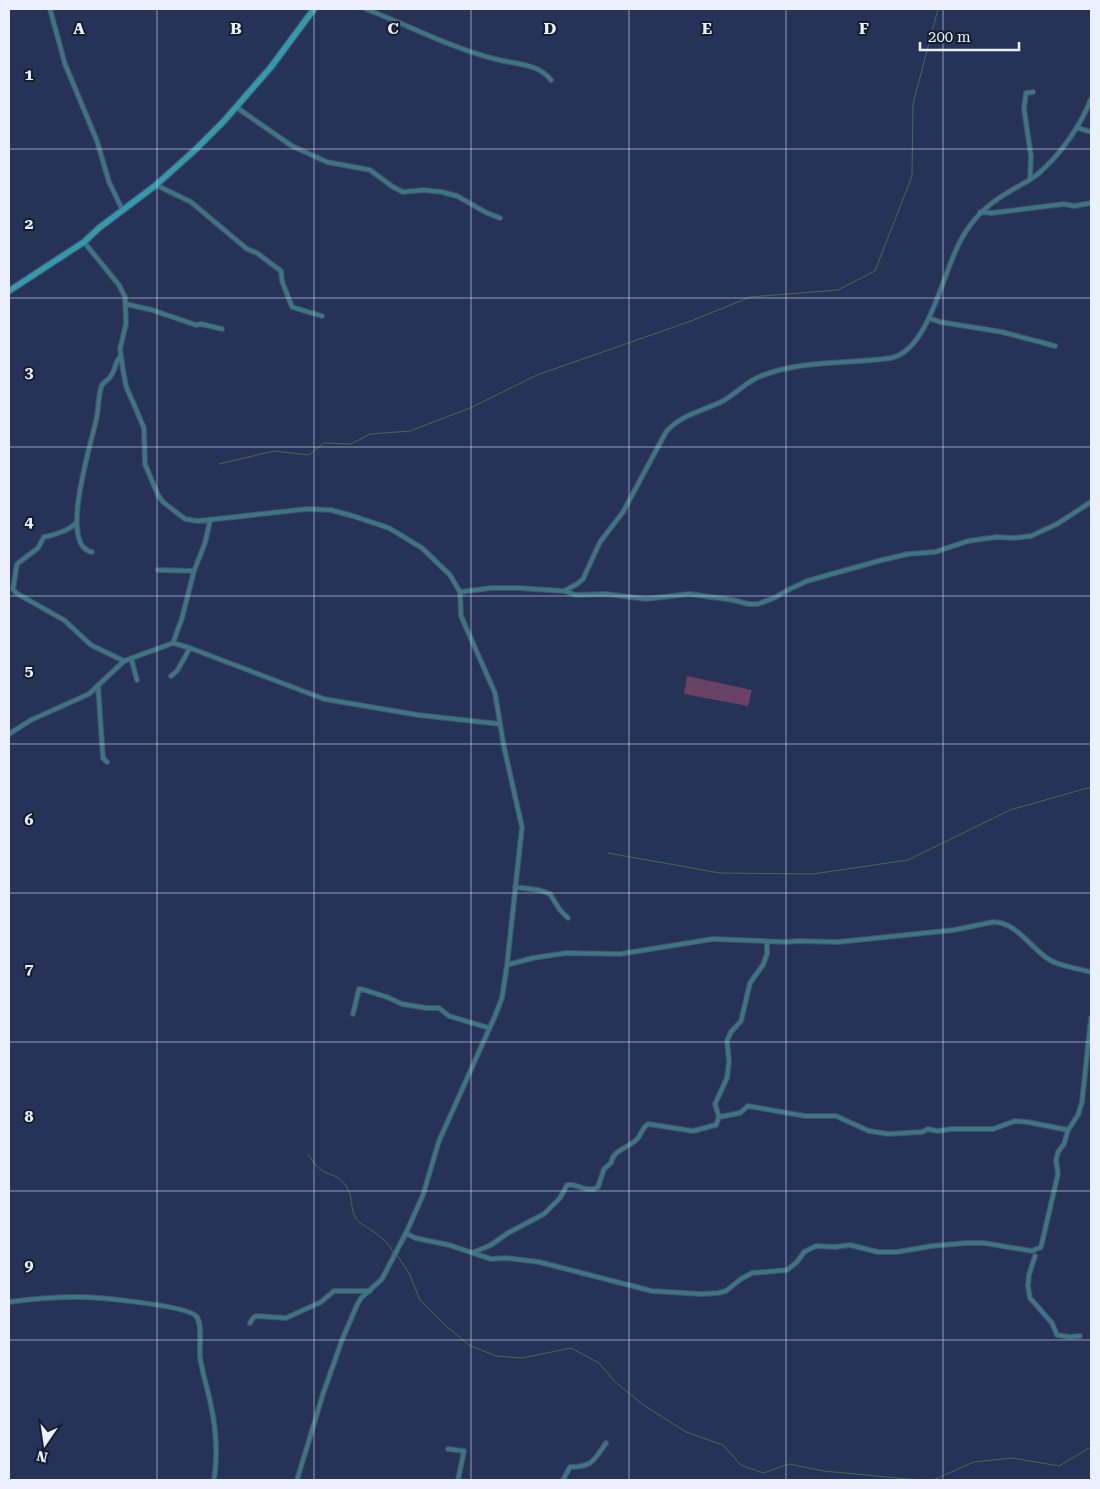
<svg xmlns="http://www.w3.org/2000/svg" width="1100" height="1489" font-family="'Roboto Serif',serif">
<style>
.green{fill:#6a4166}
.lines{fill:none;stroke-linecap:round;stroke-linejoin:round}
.stream{stroke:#3d6f49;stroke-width:1}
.street-casing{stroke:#424d70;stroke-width:6}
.secondary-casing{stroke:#424d70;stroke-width:8}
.street{stroke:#3b7681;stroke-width:4}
.secondary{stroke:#319aab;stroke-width:5.5}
.grid{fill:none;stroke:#ebf0ff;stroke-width:1;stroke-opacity:0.55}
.grid-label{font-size:16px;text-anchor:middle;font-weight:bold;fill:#ebf0ff;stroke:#161c2d;stroke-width:4;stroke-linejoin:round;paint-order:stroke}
</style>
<rect width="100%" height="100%" fill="#273259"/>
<path class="green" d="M687,676l65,14 -4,16 -64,-12z"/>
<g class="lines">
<path class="stream" d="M219,464l55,-13 35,4 15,-12 27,1 19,-10 40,-3 60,-23 67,-33 154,-54 59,-24 88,-7 37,-19 37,-95 1,-72 25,-95
M608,853l112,20 93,1 95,-14 102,-50 81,-23
M308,1154c3,4 6,10 10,13 9,10 21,5 30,22 5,9 2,26 11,33 12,9 28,16 34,30
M397,1255l12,18 11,27 25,25 24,20 27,11 26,2 49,-10 28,15 16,19 30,24 41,26 37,13 18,20 22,8 26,-9 35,7 94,9
M933,1480l41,-18 38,-4 47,8 32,-19"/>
<g class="street-casing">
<path id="street" d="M50,9l15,55 32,77 12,41 14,29
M366,9c44,17 87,40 133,51 18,4 40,4 52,20
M236,107l56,39 35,16 43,8 23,17 10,5 20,-2 19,2 15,4 30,17 13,5
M1078,128l13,4
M1030,179l1,-23 -7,-47 2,-16 7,-1
M156,185l35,17 56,47 10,4 24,18 1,10 10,26 30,9
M980,212l12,1 72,-9 10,2 17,-3
M84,242l35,43 6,12 1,27 -6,25 3,21 3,16 18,42 1,36 13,31 5,7 22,17 13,2 109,-12 24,1 22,6 36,12 33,20 28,27 10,17 1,24 34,77 9,54 18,80 -15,138 -5,33 -7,18 -56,125 -16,54 -17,38 -24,46 -21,19 -4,7 -15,35 -19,54 -26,86
M126,304l26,6 44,15 5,-1 21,5
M929,318l11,4 62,10 53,14
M77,522c-7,8 -22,13 -33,15l-6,11 -21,16 -4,25 3,4 48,27 27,25 33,16
M92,552c-35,-6 1,-113 5,-136 2,-11 1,-21 5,-31 3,-4 8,-6 10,-11 4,-6 3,-12 8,-17
M158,570l36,1
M564,591l12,4 30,-1 40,5 43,-5 44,6 15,4h10l16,-6 14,-8 19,-9 75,-21 26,-6 27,-2 33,-11 29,-4 16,1 18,-2 26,-12 34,-22
M460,592l31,-4h27l46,3 13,-7 6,-5 17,-37 23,-30 43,-80c14,-17 37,-21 57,-31 13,-7 24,-20 38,-25 41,-16 88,-12 130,-18 39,-8 52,-89 71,-120 11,-20 26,-34 45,-45 11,-7 23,-12 32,-20 22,-19 42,-48 52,-74
M173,643l9,-25 12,-47 11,-28 5,-22
M131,658l6,22
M171,676l6,-5 13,-23
M98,685l5,73 4,4
M9,734l22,-14 58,-26 35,-33 49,-18 17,5 134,51 94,16 82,9
M515,887l24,3 11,4 10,16 8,8
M507,965l26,-7 33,-5 54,1 93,-15 73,3 13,-1 39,1 116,-12 39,-8c24,0 38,27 57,38 10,6 29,9 41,12
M353,1014l6,-25h2l26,8 15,7 25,4h12l10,8 40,12
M719,1117l21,-4 8,-7 57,10h31l33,15 19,3 34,-2 6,-3 9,2 15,-2h41l22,-8 12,1 41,8 10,-15 4,-13 9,-84
M406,1233l9,5 34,7 42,14 15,-1 33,4 113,29 50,3 16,-1 8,-2 15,-12 11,-6 35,-3 10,-8 7,-10 12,-6 19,1 15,-2 28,7h19l35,-6 34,-3h18l48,8 9,-4 17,-73 -2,-14 2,-8 6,-8 4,-14
M474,1252l17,-7 17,-12 36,-19 16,-16 7,-13c11,-2 20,9 31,2l6,-18 7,-6c2,-14 19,-15 27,-25 4,-5 4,-10 10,-14l45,7 23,-6 3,-8 -4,-13 12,-26 2,-16 -2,-21 4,-9 10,-11 9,-38 13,-18 4,-11v-13
M1035,1256l-6,19 -1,11 2,12 22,25 5,12 13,2 10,-1
M9,1302c22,-3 45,-5 68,-5 18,0 109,8 119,19 7,7 3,31 4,41 2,15 7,29 10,44 6,26 8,53 4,79
M250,1323l3,-5 3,-2 30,2 35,-16 13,-11h36
M448,1449l16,2 -6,29
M563,1480l7,-13c23,0 24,-7 36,-24"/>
</g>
<g class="secondary-casing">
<path id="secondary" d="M9,291l75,-49 15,-14 57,-43 39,-35 29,-29 47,-54 43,-58"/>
</g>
<use href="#street" class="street"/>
<use href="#secondary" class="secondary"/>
</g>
<path class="grid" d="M157,9v1471M314,9v1471M471,9v1471M629,9v1471M786,9v1471M943,9v1471M9,149h1082M9,298h1082M9,447h1082M9,596h1082M9,744h1082M9,893h1082M9,1042h1082M9,1191h1082M9,1340h1082"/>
<g class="grid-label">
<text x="79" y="34">A</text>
<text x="236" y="34">B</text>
<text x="393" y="34">C</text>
<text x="550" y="34">D</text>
<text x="707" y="34">E</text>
<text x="864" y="34">F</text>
<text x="29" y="80">1</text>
<text x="29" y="229">2</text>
<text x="29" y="378">3</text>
<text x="29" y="527">4</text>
<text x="29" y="676">5</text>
<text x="29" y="825">6</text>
<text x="29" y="974">7</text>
<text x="29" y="1122">8</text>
<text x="29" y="1271">9</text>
</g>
<rect width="1100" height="1489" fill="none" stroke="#ebf0ff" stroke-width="20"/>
<g transform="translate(45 1444) rotate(193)" stroke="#161c2d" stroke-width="4" paint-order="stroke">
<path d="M0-4L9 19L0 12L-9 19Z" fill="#ebf0ff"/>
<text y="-8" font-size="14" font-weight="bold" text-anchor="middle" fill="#ebf0ff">N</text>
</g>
<path d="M920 42v8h99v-8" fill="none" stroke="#ebf0ff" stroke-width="2.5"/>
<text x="928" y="42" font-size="15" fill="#ebf0ff" stroke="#161c2d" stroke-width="4" paint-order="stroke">200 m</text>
</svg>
